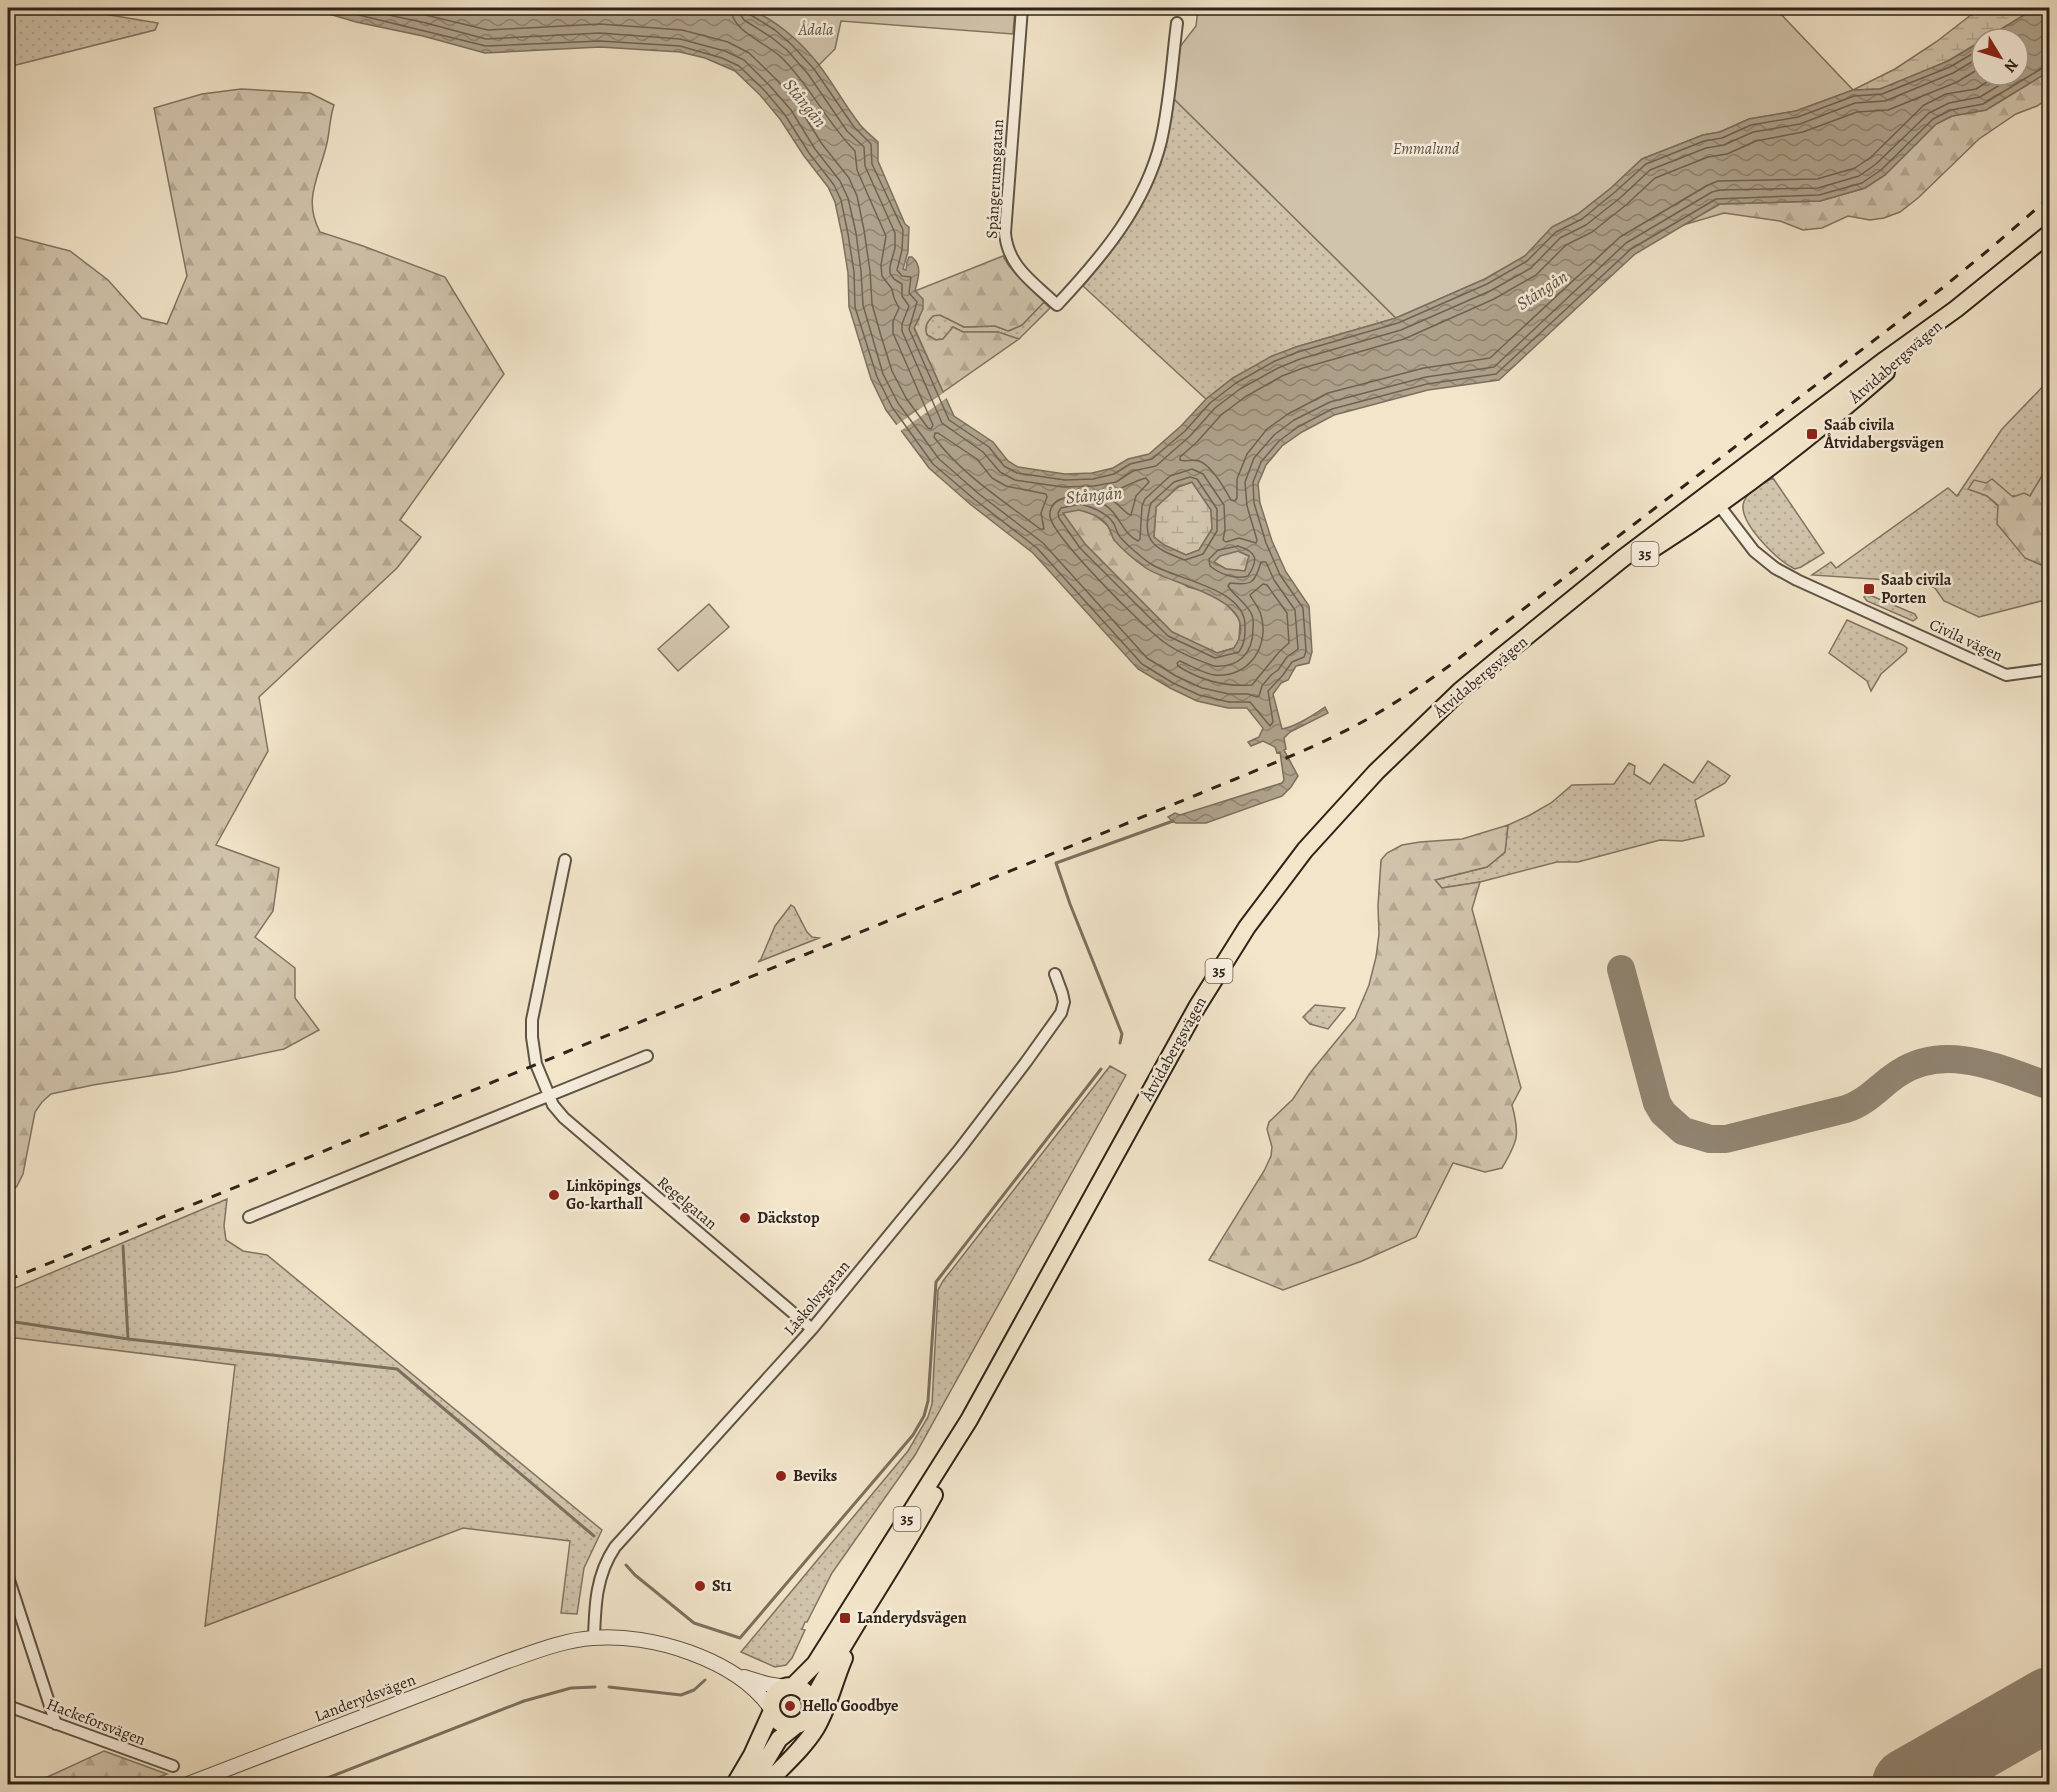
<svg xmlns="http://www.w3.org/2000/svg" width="2057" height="1792" font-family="Alegreya,serif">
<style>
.grass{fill:url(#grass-dots);stroke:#7f7462;stroke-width:1.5}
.forest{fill:url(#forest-firs);stroke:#7f7462;stroke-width:1.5}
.wetland{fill:url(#wetland-marsh);stroke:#7f7462;stroke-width:1.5}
.garden{fill:#d1c4ac;stroke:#7f7462;stroke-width:1.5}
.water{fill:url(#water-waves);stroke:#7b705e;stroke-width:1.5;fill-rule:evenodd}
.pier{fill:#f2e5ca}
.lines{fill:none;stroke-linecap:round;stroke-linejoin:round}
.shore{stroke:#6e6352;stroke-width:1.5}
.stream{stroke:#7b705e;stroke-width:3}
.taxiway{stroke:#908471;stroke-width:28}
.runway{stroke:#908471;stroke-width:72}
.minor-casing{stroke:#5e5444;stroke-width:14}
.tertiary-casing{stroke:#5e5444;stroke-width:16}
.primary-casing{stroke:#2d2318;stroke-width:20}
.minor{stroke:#f7eedd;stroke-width:10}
.tertiary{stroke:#f7eedd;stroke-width:14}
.primary{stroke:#f2e5ca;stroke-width:16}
.rail{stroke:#2d2318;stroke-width:3;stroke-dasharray:10 10;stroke-linecap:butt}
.poi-dot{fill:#8f2418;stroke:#f7eedd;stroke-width:2}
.labels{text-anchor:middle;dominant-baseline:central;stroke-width:5;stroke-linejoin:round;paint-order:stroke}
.shield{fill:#f7eedd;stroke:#6a6053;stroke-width:1.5}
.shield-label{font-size:15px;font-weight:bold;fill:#2d2318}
.park-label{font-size:16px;font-style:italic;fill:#5e5344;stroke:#f7eedd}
.street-label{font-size:16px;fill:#2d2318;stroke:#f7eedd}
.poi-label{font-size:16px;font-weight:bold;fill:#2d2318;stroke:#f7eedd;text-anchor:start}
.water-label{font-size:18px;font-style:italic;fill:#5a5041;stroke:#f7eedd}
</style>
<defs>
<pattern id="grass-dots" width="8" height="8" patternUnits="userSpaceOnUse" patternTransform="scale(1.5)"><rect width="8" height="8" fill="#d1c4ac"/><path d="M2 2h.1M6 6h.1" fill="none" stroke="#b4a893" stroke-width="1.8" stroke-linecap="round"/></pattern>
<pattern id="forest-firs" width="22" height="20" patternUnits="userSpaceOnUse" patternTransform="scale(1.5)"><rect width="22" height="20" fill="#d1c4ac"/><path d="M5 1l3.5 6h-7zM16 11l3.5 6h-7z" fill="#b4a893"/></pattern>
<pattern id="wetland-marsh" width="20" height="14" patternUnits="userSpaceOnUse" patternTransform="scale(1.5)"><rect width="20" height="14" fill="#d1c4ac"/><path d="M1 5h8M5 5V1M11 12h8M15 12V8" fill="none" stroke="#b4a893"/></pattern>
<pattern id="water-waves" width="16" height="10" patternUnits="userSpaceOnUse" patternTransform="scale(1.5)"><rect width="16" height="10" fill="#afa38d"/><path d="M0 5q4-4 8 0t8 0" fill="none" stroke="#8f8472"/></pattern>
</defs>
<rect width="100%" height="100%" fill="#f2e5ca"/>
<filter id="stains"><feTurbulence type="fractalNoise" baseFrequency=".00333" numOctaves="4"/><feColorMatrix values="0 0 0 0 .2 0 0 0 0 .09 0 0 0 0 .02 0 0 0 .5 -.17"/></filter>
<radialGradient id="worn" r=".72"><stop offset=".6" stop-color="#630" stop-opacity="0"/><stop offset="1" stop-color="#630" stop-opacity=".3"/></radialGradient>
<path class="grass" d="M8,8h78l24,7 48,8 -3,7 -147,37z
M1173,98l223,220 -100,29 -63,31 -27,21 -123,-113c27,-32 54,-64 68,-103 10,-27 15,-57 22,-85z
M1044,302l6,6 -31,31 -21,-7h-35l-10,-5 -10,12 -7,1 -9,-5c-3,-9 0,-13 7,-20h6l24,12 31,-1 14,5 13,-6z
M2049,380v84l-19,32h-43l11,10 27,52 24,10v31l-70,18 -35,-16 -9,-13 -18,-9 -29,1 -76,-5 19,-13 5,6 112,-80 9,8 45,-67z
M1773,478l51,75 -23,14 -6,2c-17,-8 -54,-44 -52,-64 2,-13 20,-22 30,-27z
M1867,594l48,20 2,4 -4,3 -46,-20 -3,-4z
M1847,620l56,25 4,3 -1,4 -25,22 -10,17 -4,-10 -38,-28z
M1708,761l22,15 -5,7 -30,17 9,36 -22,5 -22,-1 -82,22h-21l-77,20 -38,6 -7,-8 52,-13 18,-15 3,-27 22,-10 21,-12 21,-18 42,-1 15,-21 6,3 -1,8 16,10 14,-20 29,19z
M791,905l3,2 13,25 5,5 7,1 -61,24 3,-3 14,-33z
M1315,1005l30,3 -17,21 -18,-5 -7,-7z
M1110,1066l16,9 -211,380 -83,118 -25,49h-2l-3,7 3,1 -13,28 -6,7 -11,2 -34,-15 167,-201 20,-34 4,-13 6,-114 5,-9z
M227,1199l-3,27 2,14 17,11 24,4 335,275 -18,38 -7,46 -16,-1 9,-72 -107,-13 -258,98 30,-261 -227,-28v-46z"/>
<path class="forest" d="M2049,71v27l-12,8 -21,8 -37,25 -61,59 -18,14 -16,6 -14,2 -22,-4 -26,12 -19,2 -23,-9 -56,-8 -41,12 37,-21 100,-3 45,-13 20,-13 51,-51 16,-8 34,-6z
M241,89l69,4 24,12c-5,15 -4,28 -8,42 -8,32 -23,53 -6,85l43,14 82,31 59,97 -104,146 21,17 -24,31 -138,129 9,54 -52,94 63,23 -6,43 -18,26 40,31v30l24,32 -35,19 -109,23 -82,13 -42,9 -9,8 -7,10 -12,62 -6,12 -9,9v-960l62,16 38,29 34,38 25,6 20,-48 -33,-168 48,-14z
M1003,256l6,10 35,36 -22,23 -14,6 -13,-5 -31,1 -24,-12 -7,1c-6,6 -9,10 -6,19l9,5 7,-1 10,-12 10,5h35l21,7 -76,53 -29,-65 5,-8 -4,-28z
M2049,464v104l-24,-10 -28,-34 1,-19 -11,-9 -19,-7 6,-9 12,3 6,-4 21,18 11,-4 6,3z
M1079,509l15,5 14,12 6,14 74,47 20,5 19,12 13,16 -1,20 -5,8 -17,5 -45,-21 -87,-88 -23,-31z
M1238,551l11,5 -4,15 -19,-2 -13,-7 7,-7z
M1508,825l-3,27 -18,15 -52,13 7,8 38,-6 -8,27 49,179 -9,17c8,30 6,36 -10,63l-17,4 -32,-9 -37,74 -54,24 -79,29 -74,-30 55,-89 7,-15 1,-9 -5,-18 2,-7 24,-23 17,-26 45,-55 14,-33 7,-28 3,-23 -1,-28 3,-46 6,-7 15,-8 18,-3 42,-3z
M104,1751l63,23 -26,10h-109z"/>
<path class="wetland" d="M1980,8h56l-88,53 -35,16 -33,12 -27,1 42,-21 41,-27z
M1192,482l19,28 1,19 -13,21 -13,5 -22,-10 -10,-8 2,-30 22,-20z"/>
<path class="garden" d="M747,8h268l-2,26 -172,-13 -6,28 -16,16c-21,-23 -42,-45 -72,-57z
M1198,8h577l78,82 -57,21 -47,8 -29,13 -17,3 -61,24 -31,29 -33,26 -26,13 -27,29 -40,23 -89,39 -223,-220 6,-50 17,-22z
M709,604l20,23 -51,44 -20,-22z"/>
<path class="water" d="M309,8h438c29,12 53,33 72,57 14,18 25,39 39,57 5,8 13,13 20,20v19l27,63 4,3 -1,25 -5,17 3,1 1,-8 2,-5h3c11,9 6,22 3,34l8,8v10l-9,19 40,88 39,26 15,19 10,6 47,7 27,-1 21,-5 15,-9 21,-5 32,-28 25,-27 27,-21 39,-22 24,-9 100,-29 89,-39 40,-23 27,-29 26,-13 33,-26 31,-29 61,-24 17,-3 29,-13 47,-8 57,-21 27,-1 68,-28 34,-20v34h36v-36h-33l51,-31h13l1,63 -64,39 -34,6 -16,8 -51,51 -20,13 -45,13 -101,3 -84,50 -136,126 -71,10 -94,25 -32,17 -20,14 -16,19 -8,19 2,19 12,38 14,31 23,34 3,46 -3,11 -13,3 -8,14 -7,3 -8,11 9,35c15,-3 30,-13 43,-22l3,6 -38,19 -6,6 2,11 -2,1 14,26 -7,11 -9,9 -76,27h-30l-4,-2 -4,-4 7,-4 5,2 102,-32 2,-3 -4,-28 -3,1 -2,-6 -12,-6 -12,5 -3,-4 11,-5 4,-9 -16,-20h-19l-31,-7 -27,-13 -32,-19 -105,-116 -63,-49 -41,-36 -43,-58 -15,-31 -22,-72 -1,-34 -6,-38 -7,-33 -7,-15 -24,-31 -24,-37 -20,-24 -25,-24 -30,-13 -25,-6 -80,-5 -115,6 -62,-17 -67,-14zM1192,482l19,28 1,19 -13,21 -13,5 -22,-10 -10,-8 2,-30 22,-20zM1079,510c11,3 24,7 30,18 2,4 3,9 6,13 8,9 21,20 31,27 25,18 121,30 88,80l-17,5 -45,-21 -87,-88 -22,-31zM1238,551l11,5 -4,15 -19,-2 -12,-7 6,-6z"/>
<path class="pier" d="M946,391l2,6 -49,35 -4,-6z"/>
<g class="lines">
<path class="shore" d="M330,8l156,38 114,-5 80,5 42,12 17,8 26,25 20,24 24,38 25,32 7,15 7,34 6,38 1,35 22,70 15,30 41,57 41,35 63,49 105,116 31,19 26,12 30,7h21l20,24 3,-4 -5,-31 15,-16 9,-13 12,-5 2,-6 -3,-43 -23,-33 -14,-32 -12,-40 -1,-21 8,-20 18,-21 19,-14 34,-18 95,-25 69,-10 135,-125 85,-50 103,-4 43,-12 19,-13 52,-51 18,-9 32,-6 61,-37 6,-1
M356,8l70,15 60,16 114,-6 80,6 45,12 19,9 26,26 21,24 24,39 25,32 8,17 8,35 5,38 2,34 20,69 15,29 41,56 40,35 64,49 104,115 29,18 26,12 27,6h19l9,3 2,-1 3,-10 9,-11 7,-5 9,-13 11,-8 -3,-39 -21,-30 -8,-18h-5c-6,21 -9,24 -31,21l-2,3c6,10 19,17 24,29 2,4 1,9 1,14 0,24 -14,39 -39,37 -17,-6 -36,-13 -50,-24 -21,-15 -109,-103 -114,-125 -1,-6 2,-13 7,-16 12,-7 28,-5 40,0 23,8 23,32 41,40l2,-2 2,-33 3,-7 25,-23 22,-7 11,5 21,31 1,24 -2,11 3,2 13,-4 17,5 1,-3 -10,-34 -2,-24 9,-24 20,-23 20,-15 36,-18 96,-25 68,-10 132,-124 86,-51 8,-2 98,-2 41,-12 17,-12 53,-51 20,-10 31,-6 36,-22
M396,8l92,22 112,-6 82,6 46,12 21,11 28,27 20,24 25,40 27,34 8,18 7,34 6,41 2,33 9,32 11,35 14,27 22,30 3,1 2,-4 -40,-92v-12l6,-13 -5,-10 -2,-9 -10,-13 -1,-11 5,-29 -29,-66 -2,-19c-28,-28 -45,-66 -74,-94 -16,-15 -50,-26 -50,-49
M740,8v6l4,6 27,17 16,13 21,24 39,57 17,16 1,19 30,67v15l-5,18v7l4,6 8,5v12l7,10 -7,18v7l40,92 41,29 17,20 15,8 48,7 31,-1 22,-4 17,-11 23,-5 34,-30 25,-28 25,-19 38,-21 22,-9 101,-29 89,-39 41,-23 29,-30 26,-13 34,-27 30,-28 56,-22 18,-3 29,-13 47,-8 55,-21 30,-2 68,-28 29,-17
M747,8l2,6 26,16 17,15 22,24 40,58 17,17 1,20 31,66 -1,20 -5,20 5,6 9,1 -2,16 8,9 -8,27 40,91 40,27 15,19 13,7 48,7 28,-1 21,-5 16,-10 22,-5 33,-28 25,-28 26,-20 39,-22 23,-9 100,-29 89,-39 40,-23 29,-29 26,-13 33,-27 31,-28 58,-23 18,-3 29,-13 47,-8 56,-21 28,-2 68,-27 32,-19
M1982,67l-25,15 -69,28 -31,2 -54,20 -47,9 -29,13 -19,3 -53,21 -29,27 -34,27 -26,13 -30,30 -42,24 -90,40 -101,29 -21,8 -37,21 -24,18 -24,27 -17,15v3c5,2 12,-1 19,1 12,4 26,28 32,39l4,1 2,-3v-19l10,-25 20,-25 21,-15 40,-21 96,-25 66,-10 130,-121 88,-52 10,-4 99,-2 38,-11 16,-11 53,-52 22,-11 30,-5 22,-14
M935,433h3l39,26 15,19 14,8 40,8 1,3 -6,16 3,16h-4c-36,-28 -79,-55 -106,-92z
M1190,477l7,2 20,30v22l-14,23 -18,6c-33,-12 -45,-20 -34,-57l23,-21z
M1146,478l3,4 -13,14 -5,19 -3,-1 -20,-18 2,-4c13,-3 23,-11 36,-14z
M1080,504c12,3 27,8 34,20 2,4 3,9 6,13 6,7 23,22 31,27 25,16 95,24 94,62 0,11 0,17 -6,26l-24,6 -47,-22 -88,-88 -21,-30 -1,-5 3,-5z
M1238,546c19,6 21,13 10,30 -13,4 -28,-2 -38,-10l-1,-7 9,-9z
M1263,584l4,1 20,28 2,30 -10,9 -27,33c-26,2 -52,-5 -74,-19l-1,-3 3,-2c11,5 24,13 35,14 34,3 55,-29 46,-60 -2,-8 -8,-14 -11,-20z"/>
<path class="stream" d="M1120,1043l2,-9 -52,-130 -14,-41 117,-42
M123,1246l5,93
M8,1321l120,18 269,30 197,167
M626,1565l9,10 59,48 46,15 173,-203 11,-19 4,-15 8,-119 165,-213
M609,1687l72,8 13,-5 11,-10
M312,1784l212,-83 47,-13 24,-1"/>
<path class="taxiway" d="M1621,969l36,134 6,10 20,18 27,8h16l120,-30c22,-7 34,-24 53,-36 48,-31 103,-3 151,13"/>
<path class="runway" d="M1908,1784l142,-81"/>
<g class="minor-casing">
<path id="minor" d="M1022,8l-17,225c3,34 28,49 52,72 45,-48 88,-99 104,-164 9,-39 11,-79 16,-118
M1715,500l39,51 21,17 22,12 209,95 44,-6
M565,860l-33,160v17l4,27 17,41 11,13 248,211
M249,1217l398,-161
M8,1577l48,147
M594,1638c1,-33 2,-63 21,-91l197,-218 147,-179 67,-88 35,-49 3,-11 -2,-9 -7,-19
M8,1706l165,60"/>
</g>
<g class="tertiary-casing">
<path id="tertiary" d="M744,1677l23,7 18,3
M188,1784l317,-122c29,-10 58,-22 88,-24 58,-5 142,21 177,69"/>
</g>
<g class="primary-casing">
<path id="primary" d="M1654,548c82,-52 159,-112 232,-176
M771 1706a20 20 0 1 1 40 0a20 20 0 1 1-40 0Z
M793,1686l22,-22 154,-244 228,-413 50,-80 58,-77 71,-78 84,-81 41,-34 121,-98 263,-199 71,-51 94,-76
M811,1703c37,-71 84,-137 123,-208
M735,1784l17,-29 19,-42
M752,1784l27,-45 15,-12
M766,1784c17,-18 37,-35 50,-56 13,-22 18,-47 28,-70"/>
</g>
<use href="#minor" class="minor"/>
<use href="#tertiary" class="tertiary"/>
<use href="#primary" class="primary"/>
<path class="rail" d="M8,1280l1225,-500c36,-15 72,-29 106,-46 39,-19 75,-43 110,-68l492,-377 50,-41 59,-51"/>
</g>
<g class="poi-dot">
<rect x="1806" y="428" width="12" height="12" rx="3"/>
<rect x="1863" y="583" width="12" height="12" rx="3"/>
<circle cx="554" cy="1195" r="6"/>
<circle cx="745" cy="1218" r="6"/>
<circle cx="781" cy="1476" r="6"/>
<circle cx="700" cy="1586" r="6"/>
<rect x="839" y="1612" width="12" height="12" rx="3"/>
<circle cx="790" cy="1706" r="6"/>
</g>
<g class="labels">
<g class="shield">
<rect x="1631.5" y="542" width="27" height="24" rx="4.5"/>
<rect x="1205.5" y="959" width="27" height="24" rx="4.5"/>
<rect x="893.5" y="1507" width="27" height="24" rx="4.5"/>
</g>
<g class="shield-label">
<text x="1645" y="554">35</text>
<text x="1219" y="971">35</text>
<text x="907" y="1519">35</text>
</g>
<g class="park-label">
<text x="816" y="30">Ådala</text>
<text x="1426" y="149">Emmalund</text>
</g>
<g class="street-label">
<text transform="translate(995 179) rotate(-87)">Spångerumsgatan</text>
<text transform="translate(1896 362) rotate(-41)">Åtvidabergsvägen</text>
<text transform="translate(1966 640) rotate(25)">Civila vägen</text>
<text transform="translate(1481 677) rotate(-40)">Åtvidabergsvägen</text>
<text transform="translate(1174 1049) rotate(-61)">Åtvidabergsvägen</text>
<text transform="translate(687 1203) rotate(40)">Regelgatan</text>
<text transform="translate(817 1298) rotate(-50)">Låskolvsgatan</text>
<text transform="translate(365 1698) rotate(-21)">Landerydsvägen</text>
<text transform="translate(96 1722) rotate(21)">Hackeforsvägen</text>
</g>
<g class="poi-label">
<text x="1824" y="425">Saab civila<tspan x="1824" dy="18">Åtvidabergsvägen</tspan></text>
<text x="1881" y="580">Saab civila<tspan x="1881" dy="18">Porten</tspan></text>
<text x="566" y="1186">Linköpings<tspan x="566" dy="18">Go-karthall</tspan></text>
<text x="757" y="1218">Däckstop</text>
<text x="793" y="1476">Beviks</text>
<text x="712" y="1586">St1</text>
<text x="857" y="1618">Landerydsvägen</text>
<text x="802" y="1706">Hello Goodbye</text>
</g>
<g class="water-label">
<text transform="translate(805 103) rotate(51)">Stångån</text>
<text transform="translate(1542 290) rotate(-33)">Stångån</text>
<text transform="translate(1094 495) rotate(-5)">Stångån</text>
</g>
</g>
<rect width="2057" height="1792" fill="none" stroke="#f2e5ca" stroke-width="30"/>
<rect x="9" y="9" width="2039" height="1774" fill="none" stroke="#2d2318" stroke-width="3"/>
<rect x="15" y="15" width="2027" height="1762" fill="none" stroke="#2d2318" stroke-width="1.5"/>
<g transform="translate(2000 57) rotate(128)"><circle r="28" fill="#f7eedd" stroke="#a69d8e" stroke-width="1.5"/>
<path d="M0-4.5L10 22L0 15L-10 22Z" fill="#8f2418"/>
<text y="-9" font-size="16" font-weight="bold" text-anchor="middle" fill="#2d2318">N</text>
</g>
<rect width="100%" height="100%" filter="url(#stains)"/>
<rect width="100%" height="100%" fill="url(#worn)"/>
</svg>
